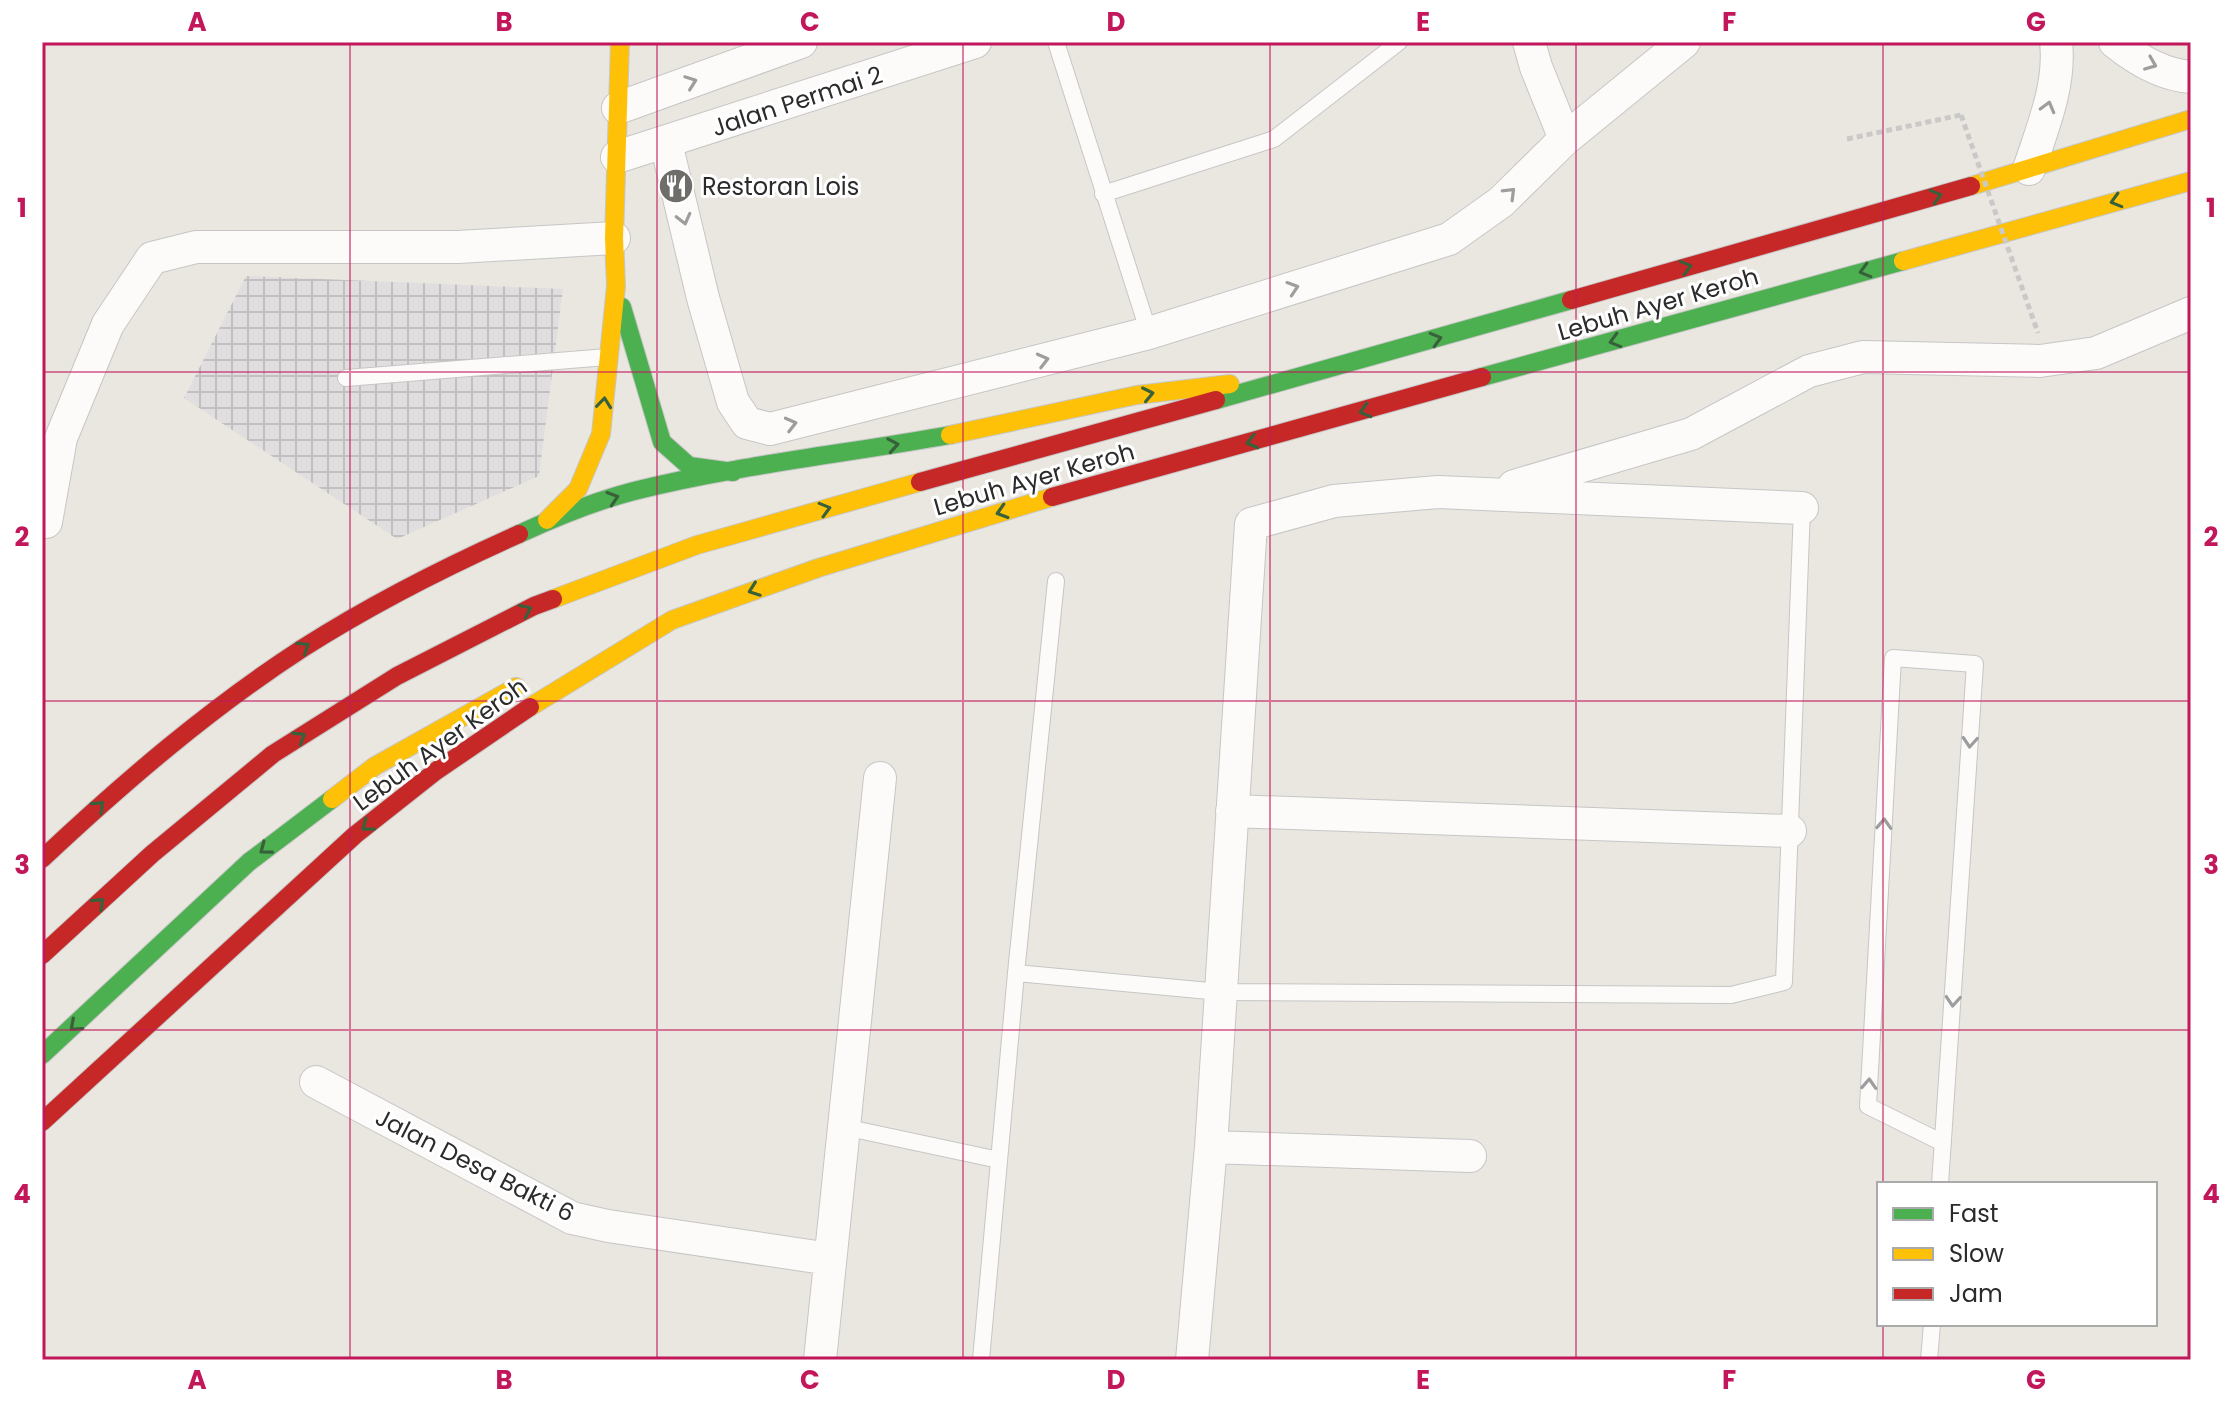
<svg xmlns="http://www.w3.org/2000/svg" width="2233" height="1402" font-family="Poppins,sans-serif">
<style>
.industrial{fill:url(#industrial-grid)}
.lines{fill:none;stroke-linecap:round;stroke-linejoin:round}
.lane-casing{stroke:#c6c6c6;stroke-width:18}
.street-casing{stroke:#c6c6c6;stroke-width:34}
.fast-casing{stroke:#c6c6c6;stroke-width:20}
.slow-casing{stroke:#c6c6c6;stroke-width:20}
.jam-casing{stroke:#c6c6c6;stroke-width:20}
.path{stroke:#cac9c8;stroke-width:5;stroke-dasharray:6 4;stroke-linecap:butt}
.lane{stroke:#fcfbfa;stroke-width:16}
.street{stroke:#fcfbfa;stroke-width:32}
.fast{stroke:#4caf50;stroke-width:18}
.slow{stroke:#ffc107;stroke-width:18}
.jam{stroke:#c62828;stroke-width:18}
.path-bridge{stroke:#cac9c8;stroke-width:5;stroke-dasharray:6 4;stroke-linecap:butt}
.oneway{stroke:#9e9d9d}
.oneway2{stroke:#38603a}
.grid{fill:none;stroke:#c2185b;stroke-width:2;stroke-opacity:0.55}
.labels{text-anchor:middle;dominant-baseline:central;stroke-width:6;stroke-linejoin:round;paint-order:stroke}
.street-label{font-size:24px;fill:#2b2b2b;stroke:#fff}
.poi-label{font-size:24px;fill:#2b2b2b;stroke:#fff;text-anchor:start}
.neatline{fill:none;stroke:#c2185b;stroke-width:3}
.grid-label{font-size:26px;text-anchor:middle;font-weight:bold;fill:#c2185b}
</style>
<defs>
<pattern id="industrial-grid" width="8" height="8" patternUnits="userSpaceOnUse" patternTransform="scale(2)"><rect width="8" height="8" fill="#e1dedf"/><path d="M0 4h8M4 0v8" fill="none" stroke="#c1bfc0"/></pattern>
</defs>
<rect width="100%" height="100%" fill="#e9e7e0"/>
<path class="industrial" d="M246,276l317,13 -24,187 -142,63 -213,-141z"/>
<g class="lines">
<g class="lane-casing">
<path id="lane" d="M1056,42l93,291
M1103,194l171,-55 125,-97
M346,378l261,-21
M1056,581l-40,392 204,19 511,3 53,-13 18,-474
M844,1127l155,33
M1940,1184l35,-520 -82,-6 -25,448 75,37
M981,1360l35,-387
M1929,1360l3,-36"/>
</g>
<g class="street-casing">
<path id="street" d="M1529,42l7,25 29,72
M2115,42c21,17 48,33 76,35
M618,108l183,-66
M666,143l37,155 30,104 14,21 23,6 379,-96 300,-94 52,-37 64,-63 119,-97
M617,157l358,-115
M2029,169c13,-40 32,-84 27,-127
M1514,486l177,-52 118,-63 54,-14 177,4 56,-8 95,-40
M46,522l15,-84 47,-114 44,-66 44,-11h262l156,-9
M1232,811l558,20
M316,1082l256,136 36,8 222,33
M1211,1147l259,9
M820,1360l60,-582
M1192,1360l19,-213 40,-623 83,-23 104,-9 364,16"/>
</g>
<g class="fast-casing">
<path id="fast" d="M622,307l40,135 27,24 44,6
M1482,377l421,-116
M1216,400l355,-100
M519,534c37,-17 76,-33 115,-43 104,-26 211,-37 316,-56
M42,1055l207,-193 83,-63"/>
</g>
<g class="slow-casing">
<path id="slow" d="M1971,186l220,-67
M1903,261l288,-80
M950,435l187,-40 93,-11
M547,520l31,-31 23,-55 15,-148 -2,-48 6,-196
M553,599l144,-54 223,-63
M530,707l142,-87 146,-52 234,-71
M332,799l43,-33 141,-79"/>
</g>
<g class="jam-casing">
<path id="jam" d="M1571,300l400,-114
M920,482l296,-82
M1052,497l430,-120
M42,859c82,-77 167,-150 261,-211 69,-44 142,-81 216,-114
M42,955l110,-101 121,-100 124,-78 137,-70 19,-7
M42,1122l313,-287 81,-64 94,-64"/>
</g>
<path class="path" d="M1847,139l114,-24"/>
<use href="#lane" class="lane"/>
<use href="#street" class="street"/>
<use href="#fast" class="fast"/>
<use href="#slow" class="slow"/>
<use href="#jam" class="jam"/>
<path class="path-bridge" d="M1961,115l77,218"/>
</g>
<defs><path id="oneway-chevron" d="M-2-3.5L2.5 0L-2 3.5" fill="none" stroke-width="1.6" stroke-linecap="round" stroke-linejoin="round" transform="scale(2)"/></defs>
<g class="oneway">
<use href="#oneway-chevron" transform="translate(2151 64) rotate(22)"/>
<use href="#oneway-chevron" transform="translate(691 82) rotate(-20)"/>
<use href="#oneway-chevron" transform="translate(2048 107) rotate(-75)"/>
<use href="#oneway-chevron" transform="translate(1510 193) rotate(-45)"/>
<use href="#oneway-chevron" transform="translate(684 219) rotate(76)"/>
<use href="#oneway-chevron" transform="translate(1293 288) rotate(-18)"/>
<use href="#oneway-chevron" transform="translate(1043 360) rotate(-14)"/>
<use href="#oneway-chevron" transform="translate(791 424) rotate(-14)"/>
<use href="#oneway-chevron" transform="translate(1970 742) rotate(94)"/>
<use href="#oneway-chevron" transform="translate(1884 824) rotate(-87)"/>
<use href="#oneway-chevron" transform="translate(1953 1001) rotate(94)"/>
<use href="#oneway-chevron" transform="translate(1869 1084) rotate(-87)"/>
</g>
<g class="oneway2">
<use href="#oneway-chevron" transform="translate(1936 196) rotate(-16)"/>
<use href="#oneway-chevron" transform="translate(2116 201) rotate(164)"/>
<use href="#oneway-chevron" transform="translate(1686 267) rotate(-16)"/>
<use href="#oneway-chevron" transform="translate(1865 271) rotate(164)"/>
<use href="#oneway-chevron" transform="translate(1436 339) rotate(-16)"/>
<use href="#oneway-chevron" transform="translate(1615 341) rotate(164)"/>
<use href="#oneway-chevron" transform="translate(1148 394) rotate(-12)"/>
<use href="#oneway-chevron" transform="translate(604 403) rotate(-84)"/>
<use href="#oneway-chevron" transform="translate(1365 411) rotate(164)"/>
<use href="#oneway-chevron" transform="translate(1252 442) rotate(165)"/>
<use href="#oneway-chevron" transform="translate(893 445) rotate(-10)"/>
<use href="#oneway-chevron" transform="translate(613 498) rotate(-18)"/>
<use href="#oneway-chevron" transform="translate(825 509) rotate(-16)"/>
<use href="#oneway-chevron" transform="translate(1002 512) rotate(163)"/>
<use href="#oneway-chevron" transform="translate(754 590) rotate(160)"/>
<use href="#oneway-chevron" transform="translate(526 610) rotate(-26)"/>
<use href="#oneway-chevron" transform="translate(304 647) rotate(-33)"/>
<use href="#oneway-chevron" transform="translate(300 737) rotate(-32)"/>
<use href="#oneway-chevron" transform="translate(99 806) rotate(-43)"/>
<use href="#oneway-chevron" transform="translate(367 826) rotate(142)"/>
<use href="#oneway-chevron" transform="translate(265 849) rotate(143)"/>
<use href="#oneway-chevron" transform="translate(99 903) rotate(-43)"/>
<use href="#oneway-chevron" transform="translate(75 1026) rotate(138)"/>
</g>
<path class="grid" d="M350,42v1318M657,42v1318M963,42v1318M1270,42v1318M1576,42v1318M1883,42v1142M42,372h2149M42,701h2149M42,1030h2149M1883,1324v36"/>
<defs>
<g id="restaurant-disc" transform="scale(1.8)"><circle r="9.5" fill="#6e6d6a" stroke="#fff"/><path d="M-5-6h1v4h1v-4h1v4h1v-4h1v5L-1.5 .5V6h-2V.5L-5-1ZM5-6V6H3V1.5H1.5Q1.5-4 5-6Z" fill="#fff"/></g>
</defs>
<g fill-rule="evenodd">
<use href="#restaurant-disc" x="676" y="186"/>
</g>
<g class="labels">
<g class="street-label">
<text transform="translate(797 101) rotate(-18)">Jalan Permai 2</text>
<text transform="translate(1658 304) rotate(-16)">Lebuh Ayer Keroh</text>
<text transform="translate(1034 479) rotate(-16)">Lebuh Ayer Keroh</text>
<text transform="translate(440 744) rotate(-36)">Lebuh Ayer Keroh</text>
<text transform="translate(475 1165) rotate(27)">Jalan Desa Bakti 6</text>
</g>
<g class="poi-label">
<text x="702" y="186">Restoran Lois</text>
</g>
</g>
<rect width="2233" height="1402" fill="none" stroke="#ffffff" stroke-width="88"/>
<rect x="1877" y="1182" width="280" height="144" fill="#ffffff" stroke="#aaaaaa" stroke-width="2"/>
<rect x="1893" y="1208" width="40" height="12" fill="#4caf50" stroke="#aaaaaa" stroke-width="2"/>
<text x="1949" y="1222" font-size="24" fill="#2b2b2b">Fast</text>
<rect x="1893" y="1248" width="40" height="12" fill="#ffc107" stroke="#aaaaaa" stroke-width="2"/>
<text x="1949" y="1262" font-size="24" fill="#2b2b2b">Slow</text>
<rect x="1893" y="1288" width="40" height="12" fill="#c62828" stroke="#aaaaaa" stroke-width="2"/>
<text x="1949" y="1302" font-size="24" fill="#2b2b2b">Jam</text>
<rect x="44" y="44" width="2145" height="1314" class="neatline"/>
<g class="grid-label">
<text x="197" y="31">A</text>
<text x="504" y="31">B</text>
<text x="810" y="31">C</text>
<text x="1116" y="31">D</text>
<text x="1423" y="31">E</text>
<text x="1729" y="31">F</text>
<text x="2036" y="31">G</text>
<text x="22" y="217">1</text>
<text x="2211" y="217">1</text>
<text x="22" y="546">2</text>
<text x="2211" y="546">2</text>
<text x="22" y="874">3</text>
<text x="2211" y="874">3</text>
<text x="22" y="1203">4</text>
<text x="2211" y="1203">4</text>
<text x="197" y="1389">A</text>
<text x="504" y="1389">B</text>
<text x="810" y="1389">C</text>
<text x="1116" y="1389">D</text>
<text x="1423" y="1389">E</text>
<text x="1729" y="1389">F</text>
<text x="2036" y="1389">G</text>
</g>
</svg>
